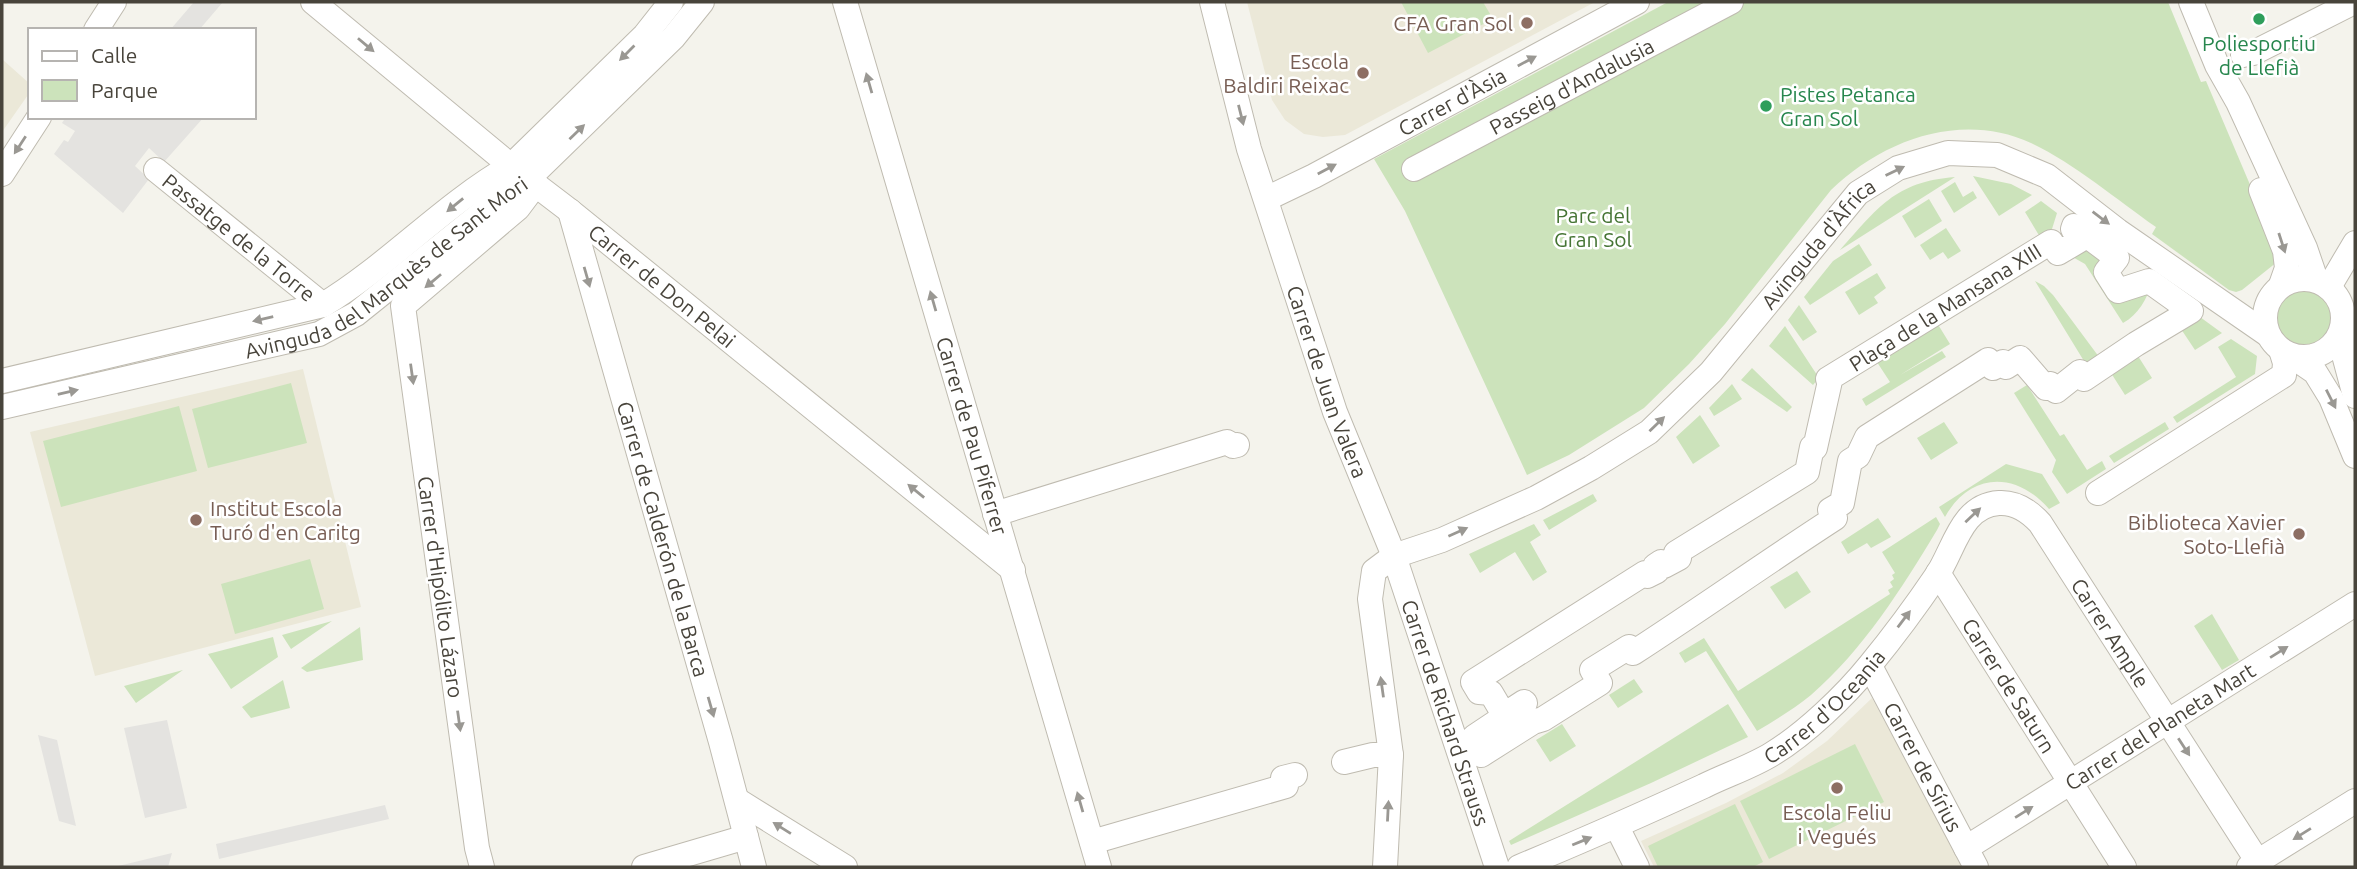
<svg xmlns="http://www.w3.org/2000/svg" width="2357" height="869" font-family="Ubuntu,sans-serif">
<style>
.education{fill:#ebe8d8}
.green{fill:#cce3bb}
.parking{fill:#e4e3e0}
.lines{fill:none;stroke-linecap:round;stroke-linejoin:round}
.street-casing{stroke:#bfbbb0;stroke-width:26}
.street{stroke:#fff;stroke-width:24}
.oneway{fill:#9a9893}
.leisure-dot{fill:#2e9e5b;stroke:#fff;stroke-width:2.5}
.education-dot{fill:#8d6e63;stroke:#fff;stroke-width:2.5}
.labels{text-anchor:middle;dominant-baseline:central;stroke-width:5;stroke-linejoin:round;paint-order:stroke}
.education-label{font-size:21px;fill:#785e54;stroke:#fff;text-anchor:end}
.leisure-label{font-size:21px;fill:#27864d;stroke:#fff}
.street-label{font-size:21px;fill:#48443b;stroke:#fff}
.park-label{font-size:21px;fill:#457434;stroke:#fff}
</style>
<rect width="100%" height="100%" fill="#f4f3ec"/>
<path class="education" d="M1247,2h348l-250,133 -22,2 -19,-3 -19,-14 -13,-20z
M2,59l28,25v8l-28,40z
M303,369l58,238 -266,69 -65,-244z
M1872,698l91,169h-309l-13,-26 85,-38 57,-30 44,-32z"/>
<path class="green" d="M1401,2h82l10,17 -65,34z
M1668,2h500l33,80 5,-1 73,172 -2,9 -35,28 -6,2 -7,-2 -77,-56 4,-7c-39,-27 -82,-64 -125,-84 -70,-32 -148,-3 -200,47l-106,134 -36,40 -45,44 -75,47 -42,20 -122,-264 -31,-52z
M1973,176l38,8 21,11 -33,21z
M1955,177l-115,73c38,-42 54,-68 115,-73z
M1955,182l8,15 10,-6 4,7 -23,15 -13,-22z
M1929,199l13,22 -27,17 -13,-22z
M2041,201l16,12 -5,16 -12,8 -15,-25z
M1946,228l15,23 -13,8 -5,-7 -13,8 -10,-15z
M2080,240l37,18 -11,15 46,10c-6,17 -13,31 -29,40l-38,-59 -23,-13z
M1859,244l13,21 -62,40 -6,-8 29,-36z
M1877,273l9,15 -12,9 4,6 -19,12 -14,-23z
M2035,281l9,5 9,9 52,70 -18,1z
M2277 318a27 27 0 1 1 54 0a27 27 0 1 1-54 0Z
M1799,305l18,27 -14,9 -15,-21z
M2200,317l22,16 -27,17 -14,-21z
M1934,318l16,26 -50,31 42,-24 4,6 -80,49 -4,-7 28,-17 -17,-26z
M1785,326l34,52 -6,7 -44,-39z
M2231,339l26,17 -2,18 -78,49 -4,-6 63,-40 -18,-30z
M2138,356l14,22 -27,17 -14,-22z
M1752,368l40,39 -5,5 -46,-32z
M291,383l16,60 -99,25 -16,-59z
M1732,384l10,15 -28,17 -5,-8z
M2027,385l33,51 4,-2 23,36 15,-9 4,8 -39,25 -15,-22 4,-12 -42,-67z
M179,406l18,65 -136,36 -18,-66z
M1700,415l20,31 -27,18 -17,-27z
M1944,422l14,21 -27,17 -14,-22z
M2165,422l4,7 -55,34 -5,-7z
M2006,464l36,10 18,29 -11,6c-33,-38 -79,-37 -104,8l-6,-10z
M1593,494l4,7 -48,29 -6,-10z
M1936,517l4,7 -3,6c-35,58 -74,120 -126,165 -17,14 -36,25 -54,36l-51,-80 -21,12 -6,-10 25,-15 34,53 152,-97 -2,-4 5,-3 -3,-5 4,-3 -2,-4 3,-2 -13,-21z
M1878,518l13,19 -20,11 -4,-5 -19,11 -7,-12z
M1534,524l7,11 -11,7 17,30 -14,9 -18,-29 -35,21 -11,-19z
M310,559l14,50 -89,25 -14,-50z
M1797,571l14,21 -26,17 -15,-22z
M2212,614l27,46 -17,10 -28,-44z
M332,621l-41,28 -9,-14z
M360,627l3,33 -56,12 -6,-4z
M273,637l5,20 -47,32 -23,-35z
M183,670l-47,33 -12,-17z
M1634,679l9,13 -25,16 -9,-13z
M283,680l7,28 -39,10 -9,-11z
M1728,704l20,33 -97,46 -140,62 -2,-4z
M1562,724l14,22 -26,16 -14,-22z
M1855,744l29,58 -115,57 -29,-58z
M1735,804l28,58 -10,5h-95l-10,-21z"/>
<path class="parking" d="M194,2h29l-24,28h-29z
M66,117h138l-40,45 -15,-14 -14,18 14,13 -26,34 -69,-59 10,-14 4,2 7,-11 -13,-8z
M167,720l20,88 -42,10 -21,-90z
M38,735l19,5 19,86 -17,-5z
M385,805l4,14 -170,40 -3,-15z
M172,853l-4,14h-54z"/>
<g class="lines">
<g class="street-casing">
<g id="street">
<path id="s1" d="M313,2l198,164 59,45 443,359"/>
<path id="s2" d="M845,2l254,865"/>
<path id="s3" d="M1212,2l37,147 86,263 59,144 103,311"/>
<path d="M2191,2l26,63 21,37 67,146 11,32"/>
<path d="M96,30l18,-28"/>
<path d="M2243,55l10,-2 101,-51"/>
<path id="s4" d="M1414,169l317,-167"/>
<path id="s5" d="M156,170l167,135"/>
<path d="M2,174l37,-57"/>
<path d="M2261,190l24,61 2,17 -6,17"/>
<path id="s6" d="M1266,199l48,-23 323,-174"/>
<path id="s7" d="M570,211l151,531 33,125"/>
<path d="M2074,226l43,32 -11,14 12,19 31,-10 42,30 -55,33 -52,35 -4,-7 -24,19 -6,-7 -4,4 -26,-30 -14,9 -3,-5 -10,6 -5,-8 -121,77 -9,19 -8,5 -8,42 -12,7 5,8c-68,44 -134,91 -202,135l-4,-6 -37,23 8,13 -57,36 -10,3 -52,33 -7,-18 51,-34 -1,-1 -20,13 -13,-22 -12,-1 -6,-10 172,-109 2,3 10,-5 -2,-5 6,-4 3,4 15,-8 -3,-5 131,-81 5,-25 3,1 15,-67 -2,-2 223,-137 7,11 22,-13 -7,-11z"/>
<circle cx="2304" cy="318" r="39"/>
<path d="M2329,287l26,-44"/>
<path d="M2343,324l1,31 11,41"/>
<path d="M2290,355l25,17 16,26 24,58"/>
<path d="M2,381l321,-76c66,-40 120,-100 188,-139l134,-131 26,-33"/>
<path id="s8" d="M2,407l317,-73 37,-20 147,-118 25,-17 145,-141 29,-36"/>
<path d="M2098,493l186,-118 1,-12 -4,-13"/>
<path d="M995,514l232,-72 6,4 4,-1"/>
<path id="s9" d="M1938,573l186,294"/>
<path id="s10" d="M1870,666l106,201"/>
<path d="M1344,762l29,-7h18"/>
<path d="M737,800l108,67"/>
<path d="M1617,827l20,40"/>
<path d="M1092,842l194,-56 -3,-8 12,-3"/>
<path id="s11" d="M1966,848l389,-244"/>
<path d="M482,867l-5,-19 -74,-542 115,-98 18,-24"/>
<path d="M644,867l102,-30"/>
<path id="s12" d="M1385,867l6,-112 -21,-156 4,-28 20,-15 48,-16 94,-42 55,-30 58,-36 62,-60 147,-179 40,-25 50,-15 49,2 50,21 71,55 149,103"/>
<path id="s13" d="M1519,867c63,-26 124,-53 185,-81 22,-11 47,-19 68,-32 33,-20 73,-58 98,-89 23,-28 46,-59 67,-90 17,-25 24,-70 62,-72 17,-1 30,8 41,20l218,339"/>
<path d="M2249,867l106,-66"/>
</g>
</g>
<use href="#street" class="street"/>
</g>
<defs><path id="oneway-solid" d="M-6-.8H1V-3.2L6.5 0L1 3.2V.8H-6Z" transform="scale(1.75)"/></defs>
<g class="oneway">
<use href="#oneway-solid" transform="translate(366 45) rotate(40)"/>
<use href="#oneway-solid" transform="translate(627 53) rotate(135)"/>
<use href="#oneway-solid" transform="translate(1527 61) rotate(-28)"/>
<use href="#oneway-solid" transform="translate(869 83) rotate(-106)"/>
<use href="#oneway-solid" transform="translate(1241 115) rotate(76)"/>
<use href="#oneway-solid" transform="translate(577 132) rotate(-44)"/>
<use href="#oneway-solid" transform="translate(20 145) rotate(123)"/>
<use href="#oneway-solid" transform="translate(1327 169) rotate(-28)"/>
<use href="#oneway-solid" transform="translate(1895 171) rotate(-26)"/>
<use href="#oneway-solid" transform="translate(455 205) rotate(141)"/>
<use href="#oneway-solid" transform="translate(2101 218) rotate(37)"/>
<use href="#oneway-solid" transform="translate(2282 243) rotate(72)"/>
<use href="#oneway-solid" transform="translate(587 277) rotate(74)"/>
<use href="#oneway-solid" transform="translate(433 281) rotate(140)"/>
<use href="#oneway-solid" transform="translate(933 301) rotate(-106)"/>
<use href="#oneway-solid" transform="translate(263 319) rotate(167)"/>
<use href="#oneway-solid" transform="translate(412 374) rotate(82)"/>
<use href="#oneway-solid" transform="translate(68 392) rotate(-13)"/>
<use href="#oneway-solid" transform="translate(2331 399) rotate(63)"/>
<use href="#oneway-solid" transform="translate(1657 424) rotate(-44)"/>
<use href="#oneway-solid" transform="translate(916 491) rotate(-141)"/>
<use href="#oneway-solid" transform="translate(1973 515) rotate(-43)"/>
<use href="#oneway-solid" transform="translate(1458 532) rotate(-24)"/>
<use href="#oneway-solid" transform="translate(1904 619) rotate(-53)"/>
<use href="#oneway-solid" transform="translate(2279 652) rotate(-32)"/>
<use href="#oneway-solid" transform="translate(1382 687) rotate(-98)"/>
<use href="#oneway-solid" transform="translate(711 707) rotate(74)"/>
<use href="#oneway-solid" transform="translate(459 721) rotate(82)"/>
<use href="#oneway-solid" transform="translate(2184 747) rotate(57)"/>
<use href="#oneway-solid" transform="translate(1080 802) rotate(-106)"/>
<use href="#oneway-solid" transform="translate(1388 811) rotate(-87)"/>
<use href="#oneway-solid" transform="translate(2024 812) rotate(-32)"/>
<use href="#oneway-solid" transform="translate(782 828) rotate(-148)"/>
<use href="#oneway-solid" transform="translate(2302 834) rotate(148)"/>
<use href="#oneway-solid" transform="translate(1582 841) rotate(-22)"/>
</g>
<g class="leisure-dot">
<circle cx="2259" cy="19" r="7"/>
<circle cx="1766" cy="106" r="7"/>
</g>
<g class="education-dot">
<circle cx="1527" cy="23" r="7"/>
<circle cx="1363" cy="73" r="7"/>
<circle cx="196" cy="520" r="7"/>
<circle cx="2299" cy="534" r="7"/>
<circle cx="1837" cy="788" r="7"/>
</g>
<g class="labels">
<g class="education-label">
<text x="1513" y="23">CFA Gran Sol</text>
<text x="1349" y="61">Escola<tspan x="1349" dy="24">Baldiri Reixac</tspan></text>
<text x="210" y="508" text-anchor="start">Institut Escola<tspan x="210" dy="24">Turó d'en Caritg</tspan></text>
<text x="2285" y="522">Biblioteca Xavier<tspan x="2285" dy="24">Soto-Llefià</tspan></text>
<text x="1837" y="812" text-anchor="middle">Escola Feliu<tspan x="1837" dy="24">i Vegués</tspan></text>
</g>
<g class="leisure-label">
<text x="2259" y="43">Poliesportiu<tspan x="2259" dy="24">de Llefià</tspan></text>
<text x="1780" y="94" text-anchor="start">Pistes Petanca<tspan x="1780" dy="24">Gran Sol</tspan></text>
</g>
<g class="street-label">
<text stroke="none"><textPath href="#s4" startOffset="178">Passeig d'Andalusia</textPath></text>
<text stroke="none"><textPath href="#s6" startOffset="210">Carrer d'Àsia</textPath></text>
<text stroke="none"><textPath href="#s5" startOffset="107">Passatge de la Torre</textPath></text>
<text stroke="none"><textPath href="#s12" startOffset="861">Avinguda d'Àfrica</textPath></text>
<text stroke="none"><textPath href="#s8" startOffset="416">Avinguda del Marquès de Sant Mori</textPath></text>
<text stroke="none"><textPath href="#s1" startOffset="450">Carrer de Don Pelai</textPath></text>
<text transform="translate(1945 307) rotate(-32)">Plaça de la Mansana XIII</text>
<text stroke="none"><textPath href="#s3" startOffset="397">Carrer de Juan Valera</textPath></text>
<text stroke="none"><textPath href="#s2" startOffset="452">Carrer de Pau Piferrer</textPath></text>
<text stroke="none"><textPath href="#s7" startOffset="341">Carrer de Calderón de la Barca</textPath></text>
<text transform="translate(441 587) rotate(82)">Carrer d'Hipólito Lázaro</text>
<text stroke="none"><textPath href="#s13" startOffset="800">Carrer Ample</textPath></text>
<text stroke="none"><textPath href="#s9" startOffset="133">Carrer de Saturn</textPath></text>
<text stroke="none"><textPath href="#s13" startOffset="348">Carrer d'Oceania</textPath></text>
<text stroke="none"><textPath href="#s3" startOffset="749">Carrer de Richard Strauss</textPath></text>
<text stroke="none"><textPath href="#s11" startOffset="229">Carrer del Planeta Mart</textPath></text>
<text stroke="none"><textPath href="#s10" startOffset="114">Carrer de Sírius</textPath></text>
</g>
<g class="park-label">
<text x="1593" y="215">Parc del<tspan x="1593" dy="24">Gran Sol</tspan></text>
</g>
</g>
<rect width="2357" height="869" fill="none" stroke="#48443b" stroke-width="7"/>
<rect x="28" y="28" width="228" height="91" fill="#ffffff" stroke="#b6b4b1" stroke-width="2"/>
<rect x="42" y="51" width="35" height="10" fill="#ffffff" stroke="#b6b4b1" stroke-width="2"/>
<text x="91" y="63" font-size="21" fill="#48443b">Calle</text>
<rect x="42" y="80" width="35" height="21" fill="#cce3bb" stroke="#b6b4b1" stroke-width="2"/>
<text x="91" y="98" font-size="21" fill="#48443b">Parque</text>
</svg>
